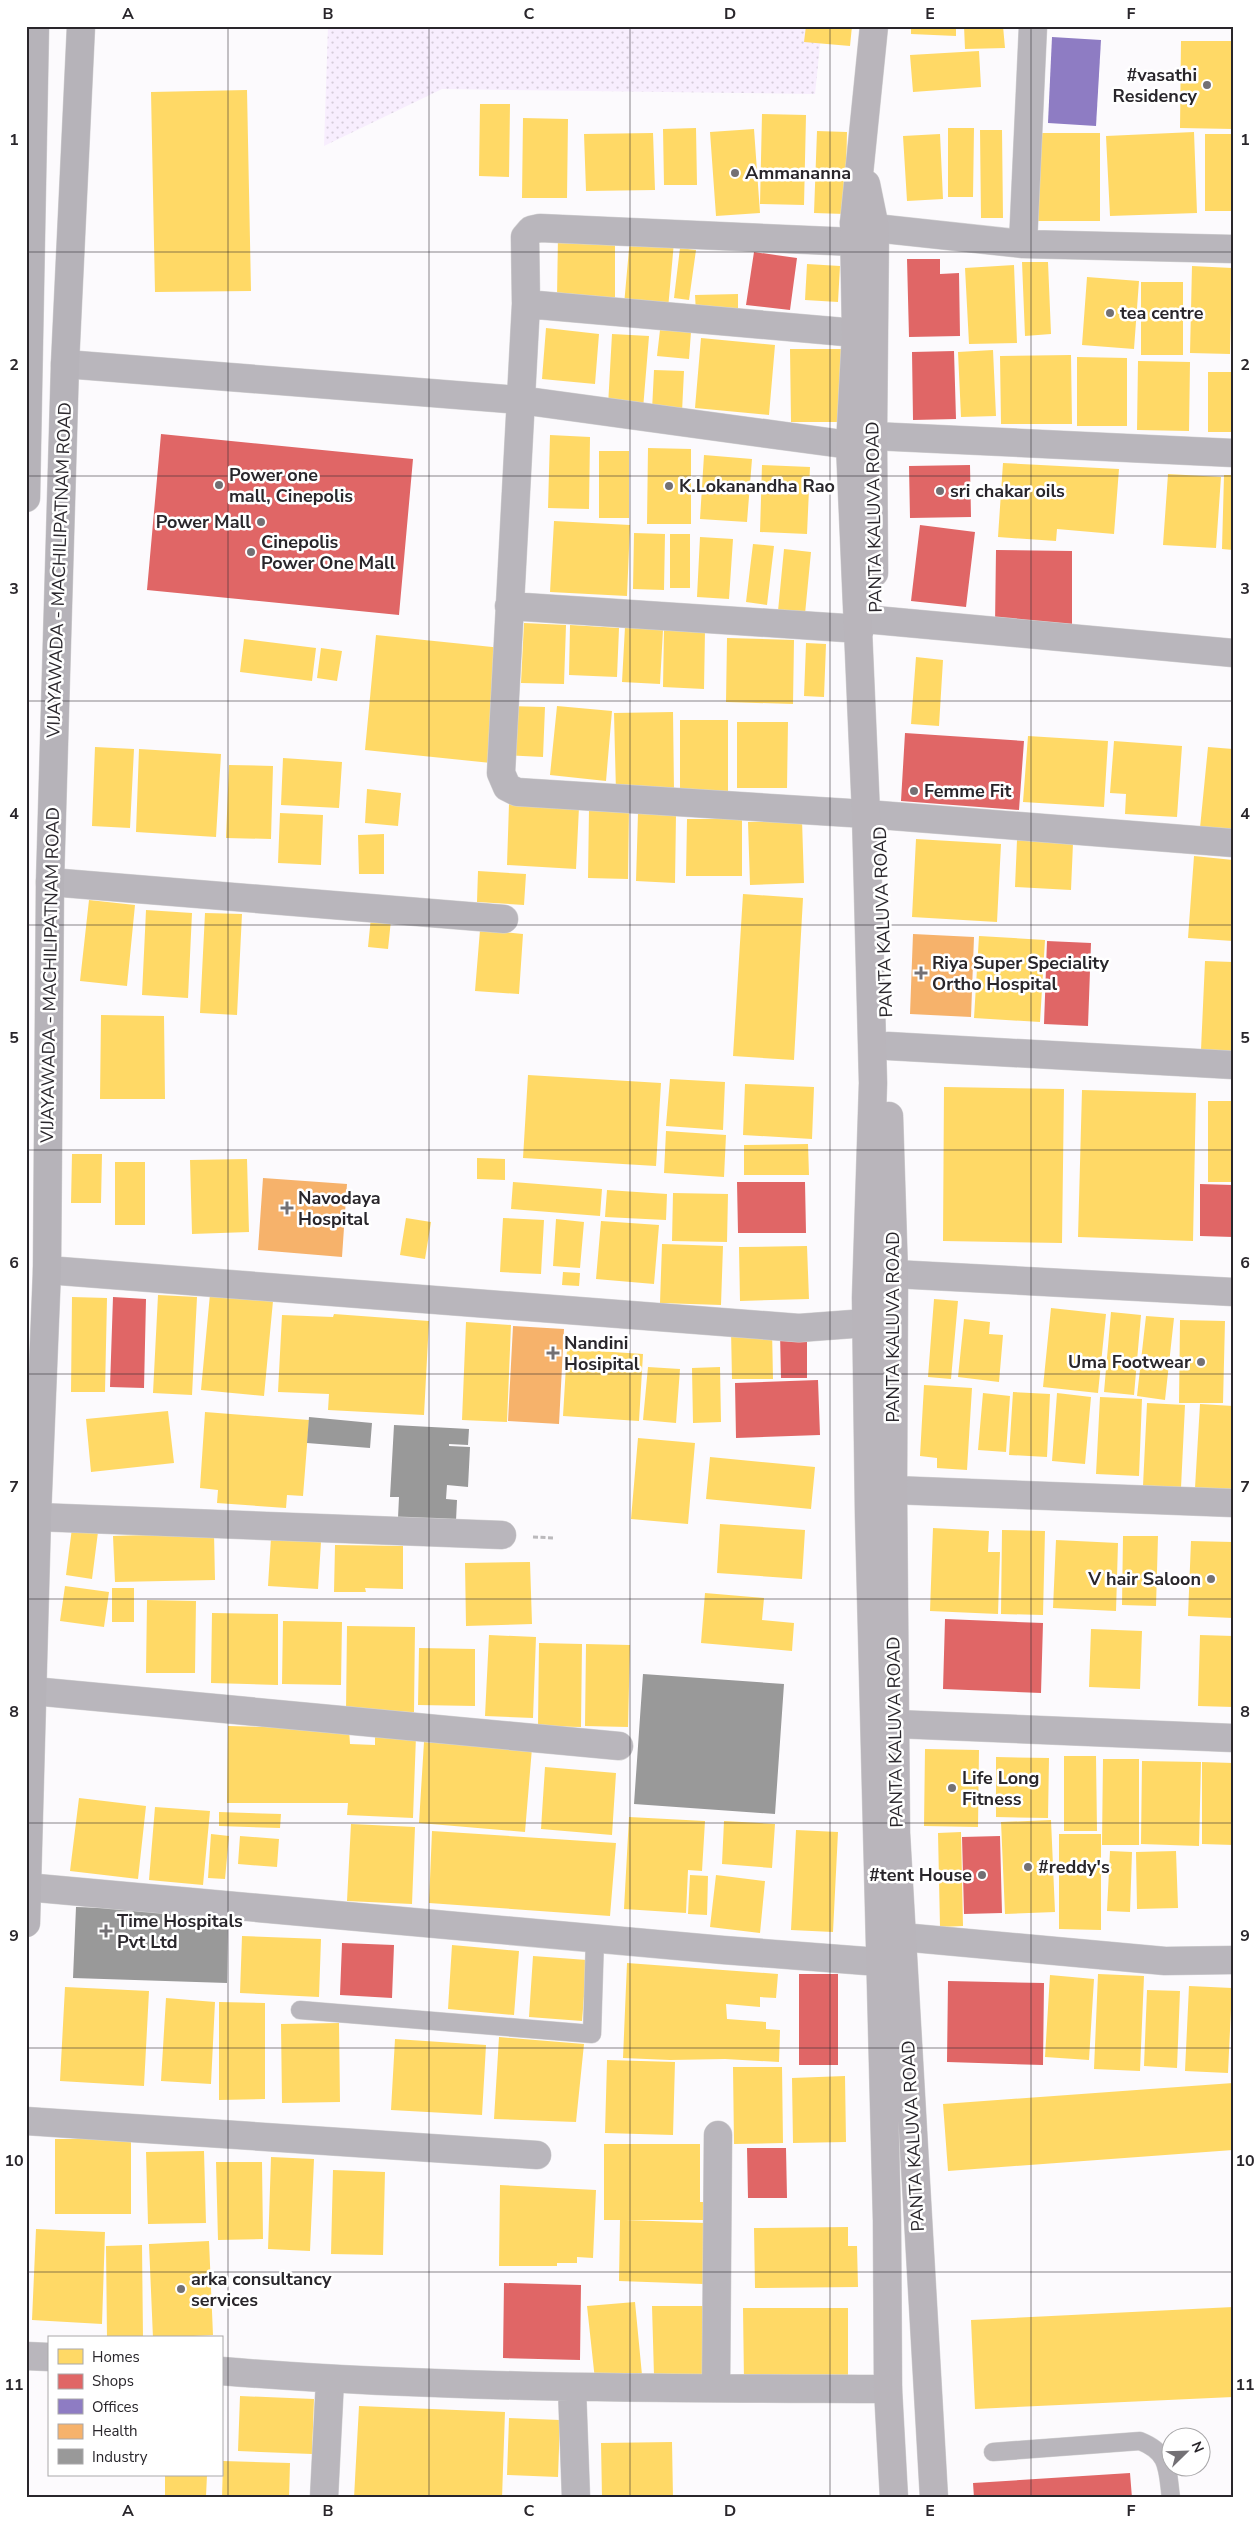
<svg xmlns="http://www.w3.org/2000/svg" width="1259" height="2524" font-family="'Nunito Sans',sans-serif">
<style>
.grass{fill:url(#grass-dots)}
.homes{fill:#ffd966}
.shops{fill:#e06666}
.offices{fill:#8e7cc3}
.health{fill:#f6b26b}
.industry{fill:#999}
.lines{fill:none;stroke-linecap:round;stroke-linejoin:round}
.lane-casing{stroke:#d6d5d6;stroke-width:19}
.street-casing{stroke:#d6d5d6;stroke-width:29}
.secondary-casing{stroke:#d6d5d6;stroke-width:29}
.highway-casing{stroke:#d6d5d6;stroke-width:29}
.path{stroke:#bbb9bc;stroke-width:3;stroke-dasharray:5 2.5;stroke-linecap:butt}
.lane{stroke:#b9b6bc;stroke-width:18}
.street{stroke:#b9b6bc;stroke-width:28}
.secondary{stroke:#b9b5bb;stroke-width:28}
.highway{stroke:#b6b3b9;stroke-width:28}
.grid{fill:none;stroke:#29262b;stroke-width:1;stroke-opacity:0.55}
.poi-dot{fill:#737074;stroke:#fff;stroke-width:2}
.labels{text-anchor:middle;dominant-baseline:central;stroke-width:5;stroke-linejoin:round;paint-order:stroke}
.poi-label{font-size:18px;font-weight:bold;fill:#29262b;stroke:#fff;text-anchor:start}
.street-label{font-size:18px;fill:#29262b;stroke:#fff}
.neatline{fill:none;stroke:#29262b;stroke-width:2}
.grid-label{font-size:16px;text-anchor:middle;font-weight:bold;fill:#29262b}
</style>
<defs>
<pattern id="grass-dots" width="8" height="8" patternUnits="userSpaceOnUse" patternTransform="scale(1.25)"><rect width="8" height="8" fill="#f8eefe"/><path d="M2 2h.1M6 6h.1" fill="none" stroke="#d5ccda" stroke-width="1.8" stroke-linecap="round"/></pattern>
</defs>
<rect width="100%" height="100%" fill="#fcfafd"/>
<path class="grass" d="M328,26h494l-7,68 -373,-5 -118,57z"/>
<path class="homes" d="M806,26h46l-2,20 -46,-4z
M911,26h45v10l-45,-2z
M964,26h39l2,22 -40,1z
M1181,41h52v88l-53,-1z
M979,51l2,36 -68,5 -3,-37z
M247,90l4,201 -96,1 -4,-200z
M480,104h30l-1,73 -30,-1z
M762,114l44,1 -2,90 -44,-1z
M523,118l45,1 -1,79h-45z
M696,128l1,57h-33l-1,-56z
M948,128h26l-1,69h-25z
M754,129l6,84 -44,3 -6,-84z
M980,130h22l1,88h-22z
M817,131l30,1 -2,82 -31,-1z
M1194,132l3,81 -87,3 -4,-80z
M653,133l2,57 -69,1 -2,-57z
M1038,133h62v88h-62z
M940,134l3,65 -36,2 -4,-65z
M1205,134h28v77h-28z
M558,236l57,1v61l-58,-1z
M630,238l44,4 -6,67 -44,-4z
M680,248l16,2 -7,50 -15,-2z
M1022,262h26l3,72 -26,2z
M807,264l33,2 -2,36 -33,-2z
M1014,265l3,78 -48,1 -4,-76z
M1192,266l40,2 -2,86 -40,-1z
M1087,277l52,4 -5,68 -52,-4z
M1141,282h42v73h-42z
M738,294v18l-42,1 -1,-18z
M546,328l53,6 -4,50 -53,-5z
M660,330l31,2 -2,27 -32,-3z
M612,334l37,2 -6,73 -35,-3z
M701,338l74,7 -6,70 -74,-7z
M790,349h53v73h-52z
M993,350l3,66 -35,1 -3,-65z
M1071,355l1,69h-71l-1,-68z
M1077,357l50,1v68h-50z
M1138,361l52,1 -1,69 -52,-1z
M654,370l30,1 -2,41 -30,-2z
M1208,372h25v60h-25z
M550,435l40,2 -1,72 -41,-1z
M648,448l43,1v75h-44z
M599,451h30v67h-30z
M704,455l48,4 -5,63 -47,-3z
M1003,463l116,6 -5,65 -57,-5 -1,12 -58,-4z
M762,465l48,2 -3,67 -47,-2z
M1168,474l53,3 -5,71 -53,-3z
M1224,475h9v75l-11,-1z
M554,521l76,4 -3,71 -77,-4z
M634,533l31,1 -1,56 -31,-1z
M670,534h20v54h-20z
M700,537l33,2 -4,60 -32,-2z
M753,544l21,2 -7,59 -21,-3z
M784,549l27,3 -6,62 -27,-3z
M524,623l42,2 -2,59 -43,-1z
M570,625l49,3 -2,49 -48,-2z
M625,627l38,3 -3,54 -38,-2z
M664,629l41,1 -1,59 -41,-2z
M376,635l126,13 -11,115 -126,-13z
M727,638l67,2 -1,64 -67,-2z
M244,639l72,9 -4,33 -72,-9z
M806,643l20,1 -2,53 -20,-1z
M321,648l21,3 -5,30 -20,-3z
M916,657l27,3 -4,66 -28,-2z
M507,706l38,1 -2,50 -38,-2z
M557,706l55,5 -6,70 -56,-6z
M673,712l1,79 -58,1 -2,-79z
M680,720h48v72l-48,-1z
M737,722h51l-1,66h-50z
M1028,736l80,5 -4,66 -81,-5z
M1114,741l68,5 -5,71 -52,-3 1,-20 -16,-1z
M95,747l39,2 -4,79 -38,-2z
M1208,747l25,2v82l-33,-3z
M139,749l82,5 -5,83 -80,-5z
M283,758l59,4 -3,46 -58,-3z
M229,765l44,1 -2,73 -45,-1z
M367,789l34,4 -3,33 -33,-3z
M509,804l70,3 -3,62 -69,-4z
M589,809l40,1 -1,69 -40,-1z
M280,813l43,2 -2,50 -43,-2z
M638,813l38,1 -1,69 -39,-2z
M687,819h55v57h-56z
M802,820l2,63 -54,2 -2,-63z
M384,834v40h-25l-1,-39z
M916,839l85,5 -4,78 -85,-5z
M1017,840l56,3 -2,47 -56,-3z
M1194,856l39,4v81l-45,-3z
M478,871l48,3 -2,31 -47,-3z
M743,894l60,4 -9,162 -61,-4z
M89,900l46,5 -8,81 -47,-5z
M146,910l46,3 -4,85 -46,-3z
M205,913l37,1 -5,101 -37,-2z
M371,917l20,3 -3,29 -20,-2z
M480,930l43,4 -4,60 -44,-3z
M979,936l66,4 -5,82 -66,-4z
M1205,961l28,1v89l-32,-1z
M101,1015l63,1 1,83h-65z
M528,1075l133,8 -5,83 -133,-8z
M670,1079l55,3 -2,48 -57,-4z
M745,1084l69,3 -2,52 -69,-4z
M944,1087l120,2 -2,154 -119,-2z
M1082,1090l114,3 -3,148 -115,-4z
M1208,1101h25v81h-25z
M666,1131l60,4 -2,42 -60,-4z
M808,1144l1,31h-65v-30z
M72,1154h30l-1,49h-30z
M477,1158l28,1v21l-28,-1z
M247,1159l2,73 -57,2 -2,-74z
M115,1162h30v63h-30z
M513,1182l89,7 -2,27 -89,-7z
M607,1190l60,4 -1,26 -61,-3z
M673,1193l55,1 -1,48 -55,-1z
M406,1218l25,4 -6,37 -25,-4z
M503,1218l41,2 -3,54 -41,-2z
M556,1219l28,3 -4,46 -27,-2z
M601,1221l58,4 -5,59 -58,-5z
M662,1244l61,2 -2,59 -61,-2z
M807,1246l2,53 -69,2 -1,-54z
M563,1272l17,1 -1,13 -17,-1z
M210,1294l63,7 -9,95 -63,-6z
M158,1295l39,2 -5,98 -39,-2z
M72,1297l35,1 -2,94h-34z
M934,1299l24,2 -7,78 -23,-2z
M1051,1308l55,6 -8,79 -55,-6z
M1111,1312l30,3 -7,80 -30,-3z
M334,1314l95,7 -5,94 -96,-5 1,-16 -51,-2 4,-77 51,2z
M1146,1316l28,2 -9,82 -28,-4z
M964,1319l26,3 -1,12 14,1 -4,47 -41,-5z
M1180,1320l45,1 -2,82h-44z
M466,1322l45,3 -4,97 -45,-2z
M731,1330h41l1,49h-41z
M567,1349l76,5 -4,67 -76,-5z
M648,1367l32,2 -4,54 -33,-3z
M720,1367l1,55 -28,1 -1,-55z
M924,1385l48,3 -5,82 -30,-2v-10l-17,-2z
M1013,1392l37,2 -3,63 -38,-2z
M983,1393l27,3 -4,56 -28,-2z
M1057,1393l34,4 -6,67 -33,-3z
M1100,1397l42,2 -3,77 -43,-2z
M1147,1403l38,2 -4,83 -38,-2z
M1200,1404l33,2v85l-38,-3z
M168,1411l6,52 -83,9 -5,-53z
M205,1412l104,8 -6,76 -16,-1 -1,13 -69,-5 1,-13 -18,-2z
M638,1438l57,5 -7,81 -57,-5z
M710,1457l105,10 -4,42 -105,-10z
M720,1524l85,6 -3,49 -85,-6z
M72,1528l26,4 -6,47 -26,-4z
M933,1528l56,3 -1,21h12l-2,62 -68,-3z
M1002,1530l43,1 -2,84 -42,-1z
M214,1533l1,47 -100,2 -2,-46z
M1123,1536h35l-2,70 -34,-1z
M271,1538l50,4 -3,47 -50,-3z
M1056,1540l62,3 -2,68 -63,-3z
M1191,1541l42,1v76l-45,-2z
M335,1545l68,1v43l-38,-1 1,4h-32z
M530,1562l2,62 -66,2 -1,-63z
M65,1586l44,6 -5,35 -44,-6z
M112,1588h22v34h-22z
M705,1593l59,5 -2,22 32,3 -2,28 -91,-8z
M147,1600l49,1 -1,72h-49z
M212,1613l66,1v71l-67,-2z
M283,1621l59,1 -1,63 -59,-1z
M347,1626l68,1 -1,85 -68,-1z
M1091,1629l51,2 -2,58 -51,-2z
M489,1635l47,2 -3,81 -48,-2z
M1200,1635l33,1v71l-35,-1z
M539,1643l43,1 -1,83 -43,-1z
M586,1644l44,1 -2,82 -43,-1z
M419,1648l56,1v57l-57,-1z
M228,1726l121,3 1,15 25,1v-11l41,2 -3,82 -66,-3 1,-12h-121z
M424,1742l108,6 -7,84 -106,-9z
M925,1749l54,1 -1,77 -54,-1z
M1064,1756h32l1,75h-33z
M996,1757l53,1 -1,60 -52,-1z
M1103,1759h36v86h-37z
M1142,1761l59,1 -2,84 -58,-2z
M1202,1762l31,1v82l-31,-1z
M545,1767l71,6 -4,62 -71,-6z
M79,1798l67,8 -8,73 -68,-8z
M155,1807l55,4 -7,74 -54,-5z
M219,1812l62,2 -1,14 -61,-2z
M629,1817l76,4 -3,50 -14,-1 -2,43 -62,-4z
M1051,1820l4,92 -50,2 -4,-92z
M724,1821l51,3 -3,44 -50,-4z
M351,1824l64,3 -3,77 -65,-3z
M796,1830l42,2 -5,100 -42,-2z
M432,1831l184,12 -6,73 -181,-13z
M961,1832l2,94 -23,1 -2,-94z
M211,1834l18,2 -4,43 -17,-1z
M1059,1834h42v96l-42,-1z
M240,1836l39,3 -2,28 -39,-3z
M1110,1851l22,1 -2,60 -23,-1z
M1176,1851l2,57 -41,1 -1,-57z
M690,1875l18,1 -1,39 -19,-1z
M716,1875l49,6 -5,52 -50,-6z
M242,1936l79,3 -2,58 -79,-4z
M452,1945l67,6 -5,64 -66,-6z
M533,1956l54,4 -5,61 -53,-4z
M627,1963l151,11 -2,24 -16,-1v10l-34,-3 1,15 39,3v7l14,1 -1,32 -54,-3 -55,1 -47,-2z
M1098,1974l46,2 -4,95 -46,-2z
M1050,1975l44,4 -5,81 -44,-3z
M1189,1986l43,2 -4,85 -43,-2z
M65,1987l84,4 -5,95 -84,-5z
M1147,1990l33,1 -3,77 -33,-2z
M166,1998l49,4 -4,82 -50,-3z
M219,2002l46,1v96l-46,1z
M339,2023l1,79 -58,1 -1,-79z
M499,2037l85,7 -8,78 -82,-3z
M395,2039l91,6 -4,70 -91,-5z
M607,2060l68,2 -2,73 -68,-2z
M733,2067h49l1,76 -49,1z
M845,2076l1,66 -53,1 -1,-65z
M1233,2083v67l-285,21 -5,-67z
M55,2139h76v75h-76z
M604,2144h96v58h7v18h-81l79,3 -2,61 -84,-3 1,-61h-16z
M204,2151l2,72 -58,1 -2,-72z
M271,2157l43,2 -4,92 -42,-2z
M216,2162h46l1,77 -45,1z
M333,2170l52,2 -2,83 -52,-1z
M500,2185l96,5 -3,68 -16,-1v6h-20v3h-58z
M848,2227v19h9l1,41 -103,1 -1,-60z
M36,2229l69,3 -3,92 -70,-4z
M209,2241l4,94 -60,3 -4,-94z
M142,2245l1,93h-36l-1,-92z
M635,2302l7,73 -47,5 -8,-74z
M652,2306h51l2,68 -51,2z
M1233,2307v90l-258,12 -4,-89z
M743,2308h105v74h-104z
M240,2396l74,3 -2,55 -74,-3z
M359,2406l146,6 -3,86h-148z
M509,2418l51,2 -2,57 -51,-2z
M672,2442l1,56h-71l-1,-55z
M223,2461l67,2 -1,35h-67z
M165,2475h42l-1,21 -41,-1z"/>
<path class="shops" d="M754,252l43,6 -7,52 -44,-5z
M907,259h33v15l19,-1 1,63 -51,1z
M954,351l2,68 -43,1 -1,-68z
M161,434l252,25 -14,156 -252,-25z
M970,465l1,52 -61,1 -1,-52z
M920,525l55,7 -9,75 -55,-6z
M996,550l76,1v75l-77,-1z
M905,733l119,8 -5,69 -118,-9z
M1047,941l44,2 -3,83 -44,-2z
M737,1182h68l1,51h-68z
M1200,1184l33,1v52l-33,-1z
M113,1297l33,2 -2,89 -34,-1z
M780,1332l27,1v45h-26z
M818,1380l2,55 -84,3 -1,-55z
M945,1619l98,4 -2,70 -98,-4z
M1000,1836l2,77 -38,1 -2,-77z
M342,1943l52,2 -2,53 -52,-3z
M799,1974h39v91h-39z
M948,1981l96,2 -1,82 -96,-3z
M747,2148h39l1,50h-39z
M504,2283l77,2 -1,75 -77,-2z
M1130,2473l2,25h-158l-1,-15z"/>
<path class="offices" d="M1052,37l49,3 -5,86 -48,-3z"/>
<path class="health" d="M913,934l61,3 -3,80 -61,-3z
M263,1178l84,6 -5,73 -84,-7z
M513,1326l51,3 -5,95 -51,-3z"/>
<path class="industry" d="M309,1417l63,6 -2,25 -63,-5z
M394,1425l75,4 -1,16 -19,-1v2l21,1 -2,40 -21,-2 -1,14 11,1 -1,21 -58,-3 1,-21h-9z
M643,1674l141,10 -9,130 -141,-10z
M76,1907l152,5 -1,71 -154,-5z"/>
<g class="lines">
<g class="lane-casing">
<path id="lane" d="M300,2010l292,24 3,-96
M993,2452l147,-11c30,12 27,28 31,57"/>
</g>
<g class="street-casing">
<path id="street" d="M854,223l21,5 148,16 210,5
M854,242l-314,-14 -9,2 -6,7 1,67 -25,469 6,14 10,5 349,22
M1023,244l10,-218
M526,304l330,29
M65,364l455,36 330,45
M873,436l360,17
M509,606l351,23
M875,620l358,33
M879,815l354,28
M50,882l454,37
M888,1046l345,19
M47,1270l752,58 67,-5
M894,1274l339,18
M873,1503l20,-13 340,13
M37,1517l465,18
M33,1691l586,55
M896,1724l337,14
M26,1887l697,63 156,12
M902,1937l263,24 68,-1
M26,2121l511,34
M26,2356l23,1
M221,2371c222,18 444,17 667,18
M572,2388l4,110
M716,2388l2,-253
M324,2498l6,-118"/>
</g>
<g class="secondary-casing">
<path id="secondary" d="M874,26l-20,197 2,110 -6,112 16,369 7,269 -7,215 3,217 18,706 1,168 6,109
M866,184l9,44 -2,208 1,137
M889,1116l5,158 -1,216 3,343 38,665"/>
</g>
<g class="highway-casing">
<path id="highway" d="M26,498l9,-472
M26,1923l11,-406 10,-247 3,-388 15,-518 16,-338"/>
</g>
<path class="path" d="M533,1537l21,1"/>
<use href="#lane" class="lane"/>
<use href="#street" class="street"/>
<use href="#secondary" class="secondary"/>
<use href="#highway" class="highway"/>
</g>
<path class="grid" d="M228,26v2472M429,26v2472M630,26v2472M830,26v2472M1031,26v2472M26,252h1207M26,476h1207M26,701h1207M26,925h1207M26,1150h1207M26,1374h1207M26,1599h1207M26,1823h1207M26,2048h1207M26,2272h1207"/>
<g class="poi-dot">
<circle cx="1207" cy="85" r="5"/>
<circle cx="735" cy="173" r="5"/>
<circle cx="1110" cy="313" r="5"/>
<circle cx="219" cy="485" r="5"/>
<circle cx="669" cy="486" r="5"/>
<circle cx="940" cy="491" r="5"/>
<circle cx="261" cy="522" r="5"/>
<circle cx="251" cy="552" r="5"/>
<circle cx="914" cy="791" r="5"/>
<path d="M918.5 965.5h5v5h5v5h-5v5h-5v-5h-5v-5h5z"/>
<path d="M284.5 1200.5h5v5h5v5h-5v5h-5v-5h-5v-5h5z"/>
<path d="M550.5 1345.5h5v5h5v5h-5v5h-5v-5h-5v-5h5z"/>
<circle cx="1201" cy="1362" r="5"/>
<circle cx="1211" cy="1579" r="5"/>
<circle cx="952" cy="1788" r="5"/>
<circle cx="1028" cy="1867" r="5"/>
<circle cx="982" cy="1875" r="5"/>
<path d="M103.5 1923.5h5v5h5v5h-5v5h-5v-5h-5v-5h5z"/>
<circle cx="181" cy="2289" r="5"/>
</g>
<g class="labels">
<g class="poi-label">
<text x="1197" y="75" text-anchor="end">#vasathi<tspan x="1197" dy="21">Residency</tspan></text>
<text x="745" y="173">Ammananna</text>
<text x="1120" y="313">tea centre</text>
<text x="229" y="475">Power one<tspan x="229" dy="21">mall, Cinepolis</tspan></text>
<text x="679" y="486">K.Lokanandha Rao</text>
<text x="950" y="491">sri chakar oils</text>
<text x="251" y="522" text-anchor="end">Power Mall</text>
<text x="261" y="542">Cinepolis<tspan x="261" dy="21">Power One Mall</tspan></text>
<text x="924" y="791">Femme Fit</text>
<text x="932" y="963">Riya Super Speciality<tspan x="932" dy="21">Ortho Hospital</tspan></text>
<text x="298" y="1198">Navodaya<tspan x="298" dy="21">Hospital</tspan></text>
<text x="564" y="1343">Nandini<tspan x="564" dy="21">Hosipital</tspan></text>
<text x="1191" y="1362" text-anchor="end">Uma Footwear</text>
<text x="1201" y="1579" text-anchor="end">V hair Saloon</text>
<text x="962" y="1778">Life Long<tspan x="962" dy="21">Fitness</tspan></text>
<text x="1038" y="1867">#reddy's</text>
<text x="972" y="1875" text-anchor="end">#tent House</text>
<text x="117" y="1921">Time Hospitals<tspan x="117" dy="21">Pvt Ltd</tspan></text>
<text x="191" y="2279">arka consultancy<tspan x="191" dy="21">services</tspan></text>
</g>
<g class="street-label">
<text transform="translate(874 517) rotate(-91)">PANTA KALUVA ROAD</text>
<text transform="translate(59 570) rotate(-88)">VIJAYAWADA - MACHILIPATNAM ROAD</text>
<text transform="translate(883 922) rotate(-92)">PANTA KALUVA ROAD</text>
<text transform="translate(50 975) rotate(-89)">VIJAYAWADA - MACHILIPATNAM ROAD</text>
<text transform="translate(893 1327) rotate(-90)">PANTA KALUVA ROAD</text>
<text transform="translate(895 1732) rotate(-91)">PANTA KALUVA ROAD</text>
<text transform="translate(913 2136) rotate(-93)">PANTA KALUVA ROAD</text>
</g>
</g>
<rect width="1259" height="2524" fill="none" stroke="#ffffff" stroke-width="55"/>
<rect x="48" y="2336" width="175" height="140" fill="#ffffff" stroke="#a9a8aa"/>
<rect x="58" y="2349" width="25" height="15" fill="#ffd966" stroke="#a9a8aa"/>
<text x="92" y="2362" font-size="15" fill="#29262b">Homes</text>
<rect x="58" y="2374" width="25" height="15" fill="#e06666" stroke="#a9a8aa"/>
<text x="92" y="2386" font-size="15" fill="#29262b">Shops</text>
<rect x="58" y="2399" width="25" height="15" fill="#8e7cc3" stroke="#a9a8aa"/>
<text x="92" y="2412" font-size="15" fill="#29262b">Offices</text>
<rect x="58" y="2424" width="25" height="15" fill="#f6b26b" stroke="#a9a8aa"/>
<text x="92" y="2436" font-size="15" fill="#29262b">Health</text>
<rect x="58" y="2449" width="25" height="15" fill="#999999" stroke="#a9a8aa"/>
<text x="92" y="2462" font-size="15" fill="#29262b">Industry</text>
<g transform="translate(1186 2452) rotate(67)"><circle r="24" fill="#ffffff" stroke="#a9a8aa"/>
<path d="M0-4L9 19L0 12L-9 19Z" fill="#737074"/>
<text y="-8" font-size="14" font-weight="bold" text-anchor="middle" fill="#29262b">N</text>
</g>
<rect x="28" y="28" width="1204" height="2468" class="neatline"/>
<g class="grid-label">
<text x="128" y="19">A</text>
<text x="328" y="19">B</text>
<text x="529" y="19">C</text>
<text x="730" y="19">D</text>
<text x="930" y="19">E</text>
<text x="1131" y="19">F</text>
<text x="14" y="145">1</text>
<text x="1245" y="145">1</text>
<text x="14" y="370">2</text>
<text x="1245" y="370">2</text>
<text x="14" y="594">3</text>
<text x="1245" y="594">3</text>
<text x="14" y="819">4</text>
<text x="1245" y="819">4</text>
<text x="14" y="1043">5</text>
<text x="1245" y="1043">5</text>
<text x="14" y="1268">6</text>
<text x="1245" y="1268">6</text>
<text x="14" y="1492">7</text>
<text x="1245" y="1492">7</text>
<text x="14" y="1717">8</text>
<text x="1245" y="1717">8</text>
<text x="14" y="1941">9</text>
<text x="1245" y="1941">9</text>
<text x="14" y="2166">10</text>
<text x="1245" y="2166">10</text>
<text x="14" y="2390">11</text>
<text x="1245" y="2390">11</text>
<text x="128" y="2516">A</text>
<text x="328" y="2516">B</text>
<text x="529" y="2516">C</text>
<text x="730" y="2516">D</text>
<text x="930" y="2516">E</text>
<text x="1131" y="2516">F</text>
</g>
</svg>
